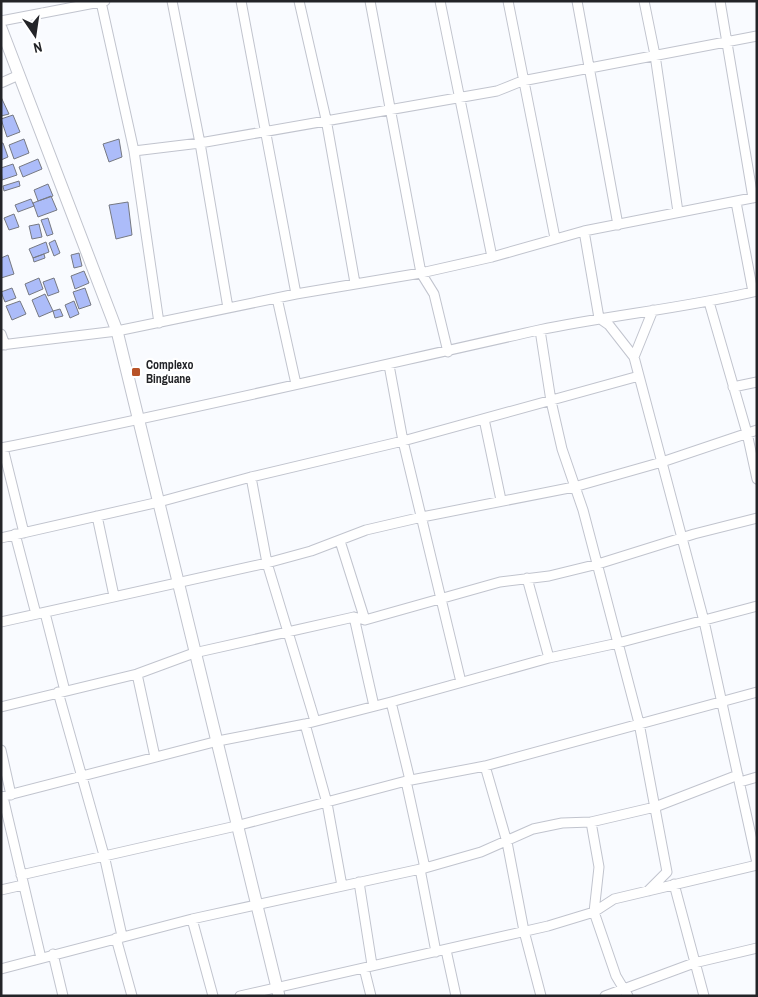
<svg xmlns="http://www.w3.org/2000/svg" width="758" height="997" viewBox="0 0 758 997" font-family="'Archivo Narrow',sans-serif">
  <rect width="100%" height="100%" fill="#f9fbff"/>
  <path fill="#acbcf9" stroke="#767982" d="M1 97 9 114 1 116Z
    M13 115 20 132 7 137 1 119Z
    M24 139 29 153 14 159 9 145Z
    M119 139 122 157 109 162 103 144Z
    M1 143H3L8 157 1 160Z
    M38 159 42 169 23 177 19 167Z
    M13 164 17 175 2 180 1 168Z
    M19 181 20 186 4 191 3 186Z
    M48 184 53 196 38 201 34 190Z
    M51 196 57 210 38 217 33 203Z
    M31 199 34 206 18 212 15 205Z
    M128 202 132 235 116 239 109 205Z
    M14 214 19 227 9 230 4 218Z
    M48 218 53 234 47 236 41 220Z
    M39 224 42 237 32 239 29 226Z
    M55 240 60 253 54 256 49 243Z
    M46 242 49 252 33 258 29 249Z
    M79 253 82 266 74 268 71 255Z
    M44 254 45 258 34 262 33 258Z
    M8 255 14 274 1 278V258Z
    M84 271 89 283 75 289 71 276Z
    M39 278 43 289 29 295 25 284Z
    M54 278 59 292 48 296 43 282Z
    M12 288 16 298 5 302 1 292Z
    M85 288 91 305 79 309 73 292Z
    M45 294 53 311 39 317 32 300Z
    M20 301 26 314 12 320 6 306Z
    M74 301 79 314 70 318 65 305Z
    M60 309 63 316 55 318 53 311Z"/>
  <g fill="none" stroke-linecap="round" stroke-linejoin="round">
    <g stroke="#c1c4ce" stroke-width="11">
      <path id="minor" d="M172 1 200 143 228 308
        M241 1 296 294
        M299 1 326 119 355 283
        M370 1 421 273 434 294 448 352
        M440 1 492 257
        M508 1 555 238
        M577 1 618 225
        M644 1 655 55 678 212
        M720 1 753 198
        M101 2 134 151 159 323
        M1 21 105 1
        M1 83 19 75
        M134 151 200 143 497 91 522 81 757 36
        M736 202 753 292
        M584 231 599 318 609 325 634 357 704 621 757 863
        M277 298 296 384
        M709 302 747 433 757 479
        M540 330 551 401 562 449 583 510 639 723 667 872 648 891
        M1 334 5 345
        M1 345 117 331 296 294 421 273 492 257 584 231 757 197
        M634 357 653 310
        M389 365 403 441 461 682
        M733 387 757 382
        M484 419 501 500
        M1 448C181 412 360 370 539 330 612 315 685 308 757 291
        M3 448 24 533
        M251 477 267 563 315 721
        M97 516 114 596
        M15 534 36 614
        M1 538 159 502 251 477 403 441 639 376
        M340 541 365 620
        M527 578 549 658
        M45 613 65 691
        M354 617 374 706
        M1 622 267 563 311 551 366 530 422 517 574 487 662 462 757 430
        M137 674 155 757
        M58 692 104 855 122 936
        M391 702 410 780
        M1 707 137 674 194 653 354 617 365 620 500 582 549 576 598 564 694 534 757 518
        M305 724 327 803 342 886
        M1 750 11 795
        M485 766 507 842 524 931 541 996
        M406 781 425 868
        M740 782 757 777
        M1 797 218 741 305 724 391 702 549 658 618 643 757 606
        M3 797 41 958
        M591 822 599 867 594 912 616 976 628 996
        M420 869 436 952
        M21 875 236 826 406 781 485 766 757 692
        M359 882 372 965
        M674 884 704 996
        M1 890 23 885
        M192 919 213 996
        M116 938 132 996
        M446 950 456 996
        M53 954 63 996
        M364 968 371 996
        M1 969 192 919 425 868 481 852 533 829 562 823 591 822 655 807 738 775
        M240 996 548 926 594 912 614 899 757 865
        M605 996 694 963 757 948"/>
    </g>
    <g stroke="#c1c4ce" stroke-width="13">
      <path id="tertiary" d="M1 28 117 331 279 996"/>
    </g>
    <use href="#minor" stroke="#fff" stroke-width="9"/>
    <use href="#tertiary" stroke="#fff" stroke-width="11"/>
  </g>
  <rect fill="#b85227" stroke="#fff" stroke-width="2" x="131" y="367" width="10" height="10" rx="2.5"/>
  <g text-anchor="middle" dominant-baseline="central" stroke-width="4.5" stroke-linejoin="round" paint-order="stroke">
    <g font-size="12" font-weight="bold" fill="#232428" stroke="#fff" text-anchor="start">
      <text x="146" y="365">Complexo<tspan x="146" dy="14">Binguane</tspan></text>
    </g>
  </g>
  <rect width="758" height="997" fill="none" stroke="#232428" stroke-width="5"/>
  <g transform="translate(35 35) rotate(167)" stroke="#ffffff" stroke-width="4" paint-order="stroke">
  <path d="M0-4L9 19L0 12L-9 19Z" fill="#232428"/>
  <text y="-8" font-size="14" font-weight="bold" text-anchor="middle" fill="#232428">N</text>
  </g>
</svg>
